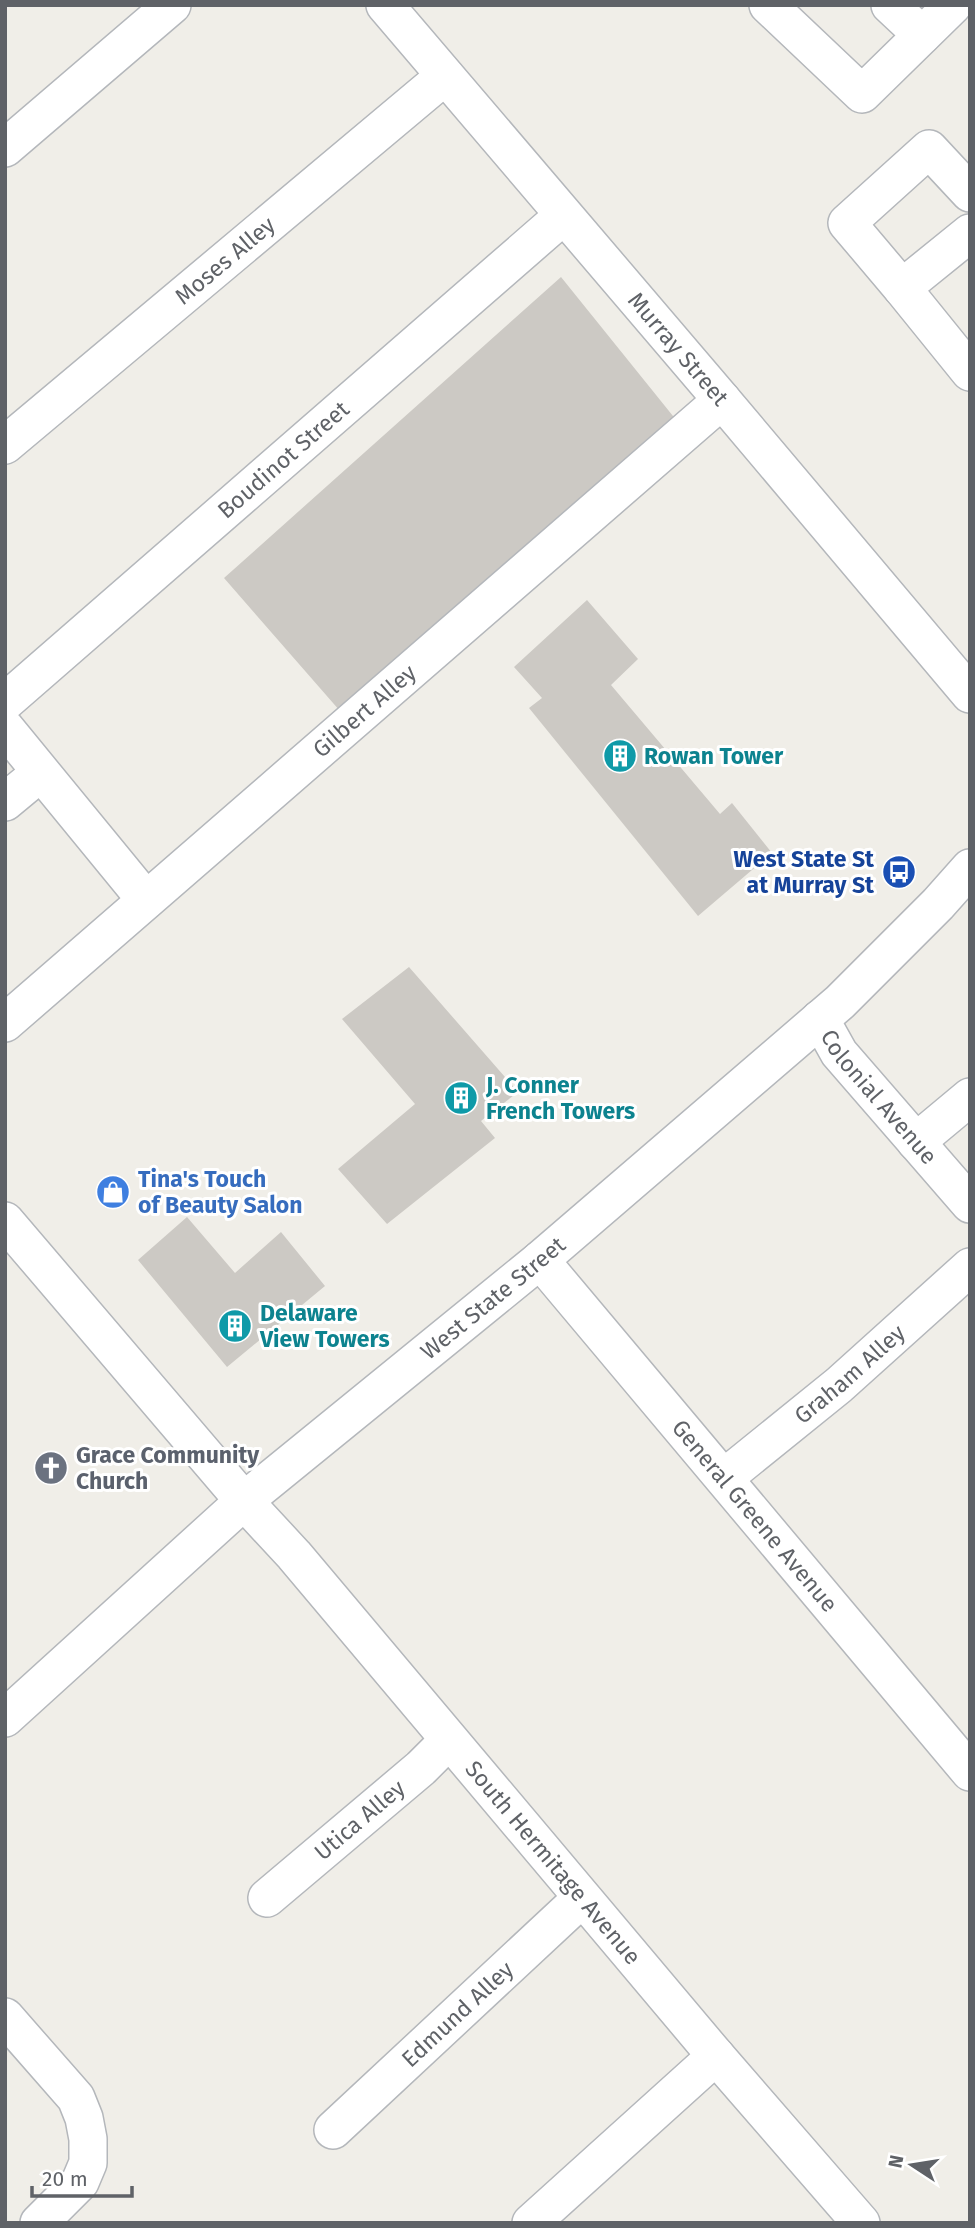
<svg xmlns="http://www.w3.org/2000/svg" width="975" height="2228" viewBox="0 0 975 2228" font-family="'Fira Sans',sans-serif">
  <rect width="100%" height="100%" fill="#f0eee8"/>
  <path fill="#ccc9c4" d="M561 277 677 421 340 711 224 578Z
    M587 600 638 659 611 685 720 814 732 803 772 853 698 916 529 708 542 698 514 667Z
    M409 967 518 1092 481 1121 495 1138 387 1224 338 1169 415 1104 342 1019Z
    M187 1217 235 1273 281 1232 325 1286 227 1367 138 1260Z"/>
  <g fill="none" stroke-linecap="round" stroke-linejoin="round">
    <g stroke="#b4b7bb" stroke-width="40">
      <g id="minor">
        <path id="s1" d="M385 5 722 400 970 694"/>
        <path d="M768 5 862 94 953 5"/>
        <path d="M890 5 922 35"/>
        <path d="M5 148 172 5"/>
        <path d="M970 233 902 288 970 372"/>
        <path d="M902 288 847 223 929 149 970 193"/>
        <path id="s2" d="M5 445 445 76"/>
        <path id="s3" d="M5 702 563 216"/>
        <path d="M5 728 146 900"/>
        <path d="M5 802 40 773"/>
        <path id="s4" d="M820 1019 839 1053 970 1204"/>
        <path id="s5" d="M5 1023 722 400"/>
        <path d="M916 1142 970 1097"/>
        <path id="s6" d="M5 1221 244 1501 294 1555 716 2056 861 2223"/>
        <path id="s7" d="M540 1260 970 1772"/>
        <path id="s8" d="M724 1478 839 1385 970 1267"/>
        <path id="s9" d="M5 1718 244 1501 540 1260 840 1002 938 904 970 868"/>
        <path id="s10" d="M267 1898 421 1768 449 1740"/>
        <path d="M5 2017 76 2098 84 2118 88 2139V2163L80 2182 39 2223"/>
        <path id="s11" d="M333 2130 582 1898"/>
        <path d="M531 2223 716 2056"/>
      </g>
    </g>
    <use href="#minor" stroke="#fff" stroke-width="37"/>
  </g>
  <defs>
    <g id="building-disc" transform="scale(1.75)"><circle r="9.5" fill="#0f9aa8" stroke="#fff"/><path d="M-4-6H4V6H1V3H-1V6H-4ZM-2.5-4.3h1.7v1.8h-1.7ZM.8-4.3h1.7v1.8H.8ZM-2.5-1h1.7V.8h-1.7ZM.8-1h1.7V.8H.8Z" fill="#fff"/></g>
    <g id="bus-disc" transform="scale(1.75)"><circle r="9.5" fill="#1a4fb4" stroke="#fff"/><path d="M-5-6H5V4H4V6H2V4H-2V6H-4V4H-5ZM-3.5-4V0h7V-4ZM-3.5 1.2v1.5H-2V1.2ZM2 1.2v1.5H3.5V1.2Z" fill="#fff"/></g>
    <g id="shop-disc" transform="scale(1.75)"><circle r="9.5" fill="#3f7fe0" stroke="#fff"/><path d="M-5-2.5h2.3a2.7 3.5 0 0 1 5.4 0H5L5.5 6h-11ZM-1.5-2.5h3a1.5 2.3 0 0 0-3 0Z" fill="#fff"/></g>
    <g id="church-disc" transform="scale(1.75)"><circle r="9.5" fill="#6b7280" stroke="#fff"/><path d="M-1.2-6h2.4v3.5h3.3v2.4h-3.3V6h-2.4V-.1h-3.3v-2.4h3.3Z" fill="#fff"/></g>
  </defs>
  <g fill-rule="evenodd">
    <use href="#building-disc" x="620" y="756"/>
    <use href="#bus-disc" x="899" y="872"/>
    <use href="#building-disc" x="461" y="1098"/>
    <use href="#shop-disc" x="113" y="1192"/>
    <use href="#building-disc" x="235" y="1326"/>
    <use href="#church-disc" x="51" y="1468"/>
  </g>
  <g text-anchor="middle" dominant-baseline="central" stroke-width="6" stroke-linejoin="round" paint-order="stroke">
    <g font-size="23" fill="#5f6267" stroke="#fff">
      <text stroke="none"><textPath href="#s2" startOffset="287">Moses Alley</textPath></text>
      <text stroke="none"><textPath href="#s1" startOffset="452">Murray Street</textPath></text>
      <text stroke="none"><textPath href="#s3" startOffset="369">Boudinot Street</textPath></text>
      <text stroke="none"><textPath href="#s5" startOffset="476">Gilbert Alley</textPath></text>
      <text stroke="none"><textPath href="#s4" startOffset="98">Colonial Avenue</textPath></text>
      <text stroke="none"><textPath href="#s9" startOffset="644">West State Street</textPath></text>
      <text stroke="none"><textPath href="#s8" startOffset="163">Graham Alley</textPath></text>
      <text stroke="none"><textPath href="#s7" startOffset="334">General Greene Avenue</textPath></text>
      <text stroke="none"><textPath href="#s10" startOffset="121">Utica Alley</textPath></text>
      <text stroke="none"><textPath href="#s6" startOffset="844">South Hermitage Avenue</textPath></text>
      <text stroke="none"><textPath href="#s11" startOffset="170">Edmund Alley</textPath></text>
    </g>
    <g font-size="23" font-weight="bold" fill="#0d838f" stroke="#fff" text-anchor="start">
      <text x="644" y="756">Rowan Tower</text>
      <text x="486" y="1085">J. Conner<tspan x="486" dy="26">French Towers</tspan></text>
      <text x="260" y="1313">Delaware<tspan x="260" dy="26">View Towers</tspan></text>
    </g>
    <g font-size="23" font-weight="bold" fill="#164399" stroke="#fff" text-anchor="end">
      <text x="874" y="859">West State St<tspan x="874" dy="26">at Murray St</tspan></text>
    </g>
    <g font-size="23" font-weight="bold" fill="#366cbe" stroke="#fff" text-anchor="start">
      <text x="138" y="1179">Tina's Touch<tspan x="138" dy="26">of Beauty Salon</tspan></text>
    </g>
    <g font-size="23" font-weight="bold" fill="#5b616d" stroke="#fff" text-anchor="start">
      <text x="76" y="1455">Grace Community<tspan x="76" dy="26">Church</tspan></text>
    </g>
  </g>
  <rect width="975" height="2228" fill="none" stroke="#5f6267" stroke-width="14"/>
  <g transform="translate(912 2165) rotate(282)" stroke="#ffffff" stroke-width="5" paint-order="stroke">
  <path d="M0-5L12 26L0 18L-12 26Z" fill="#5f6267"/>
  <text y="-10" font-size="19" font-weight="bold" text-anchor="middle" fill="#5f6267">N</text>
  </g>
  <path d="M32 2186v10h100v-10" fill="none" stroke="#5f6267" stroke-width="3.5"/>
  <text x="42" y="2186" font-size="21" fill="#5f6267" stroke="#ffffff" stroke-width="5" paint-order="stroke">20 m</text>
</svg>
